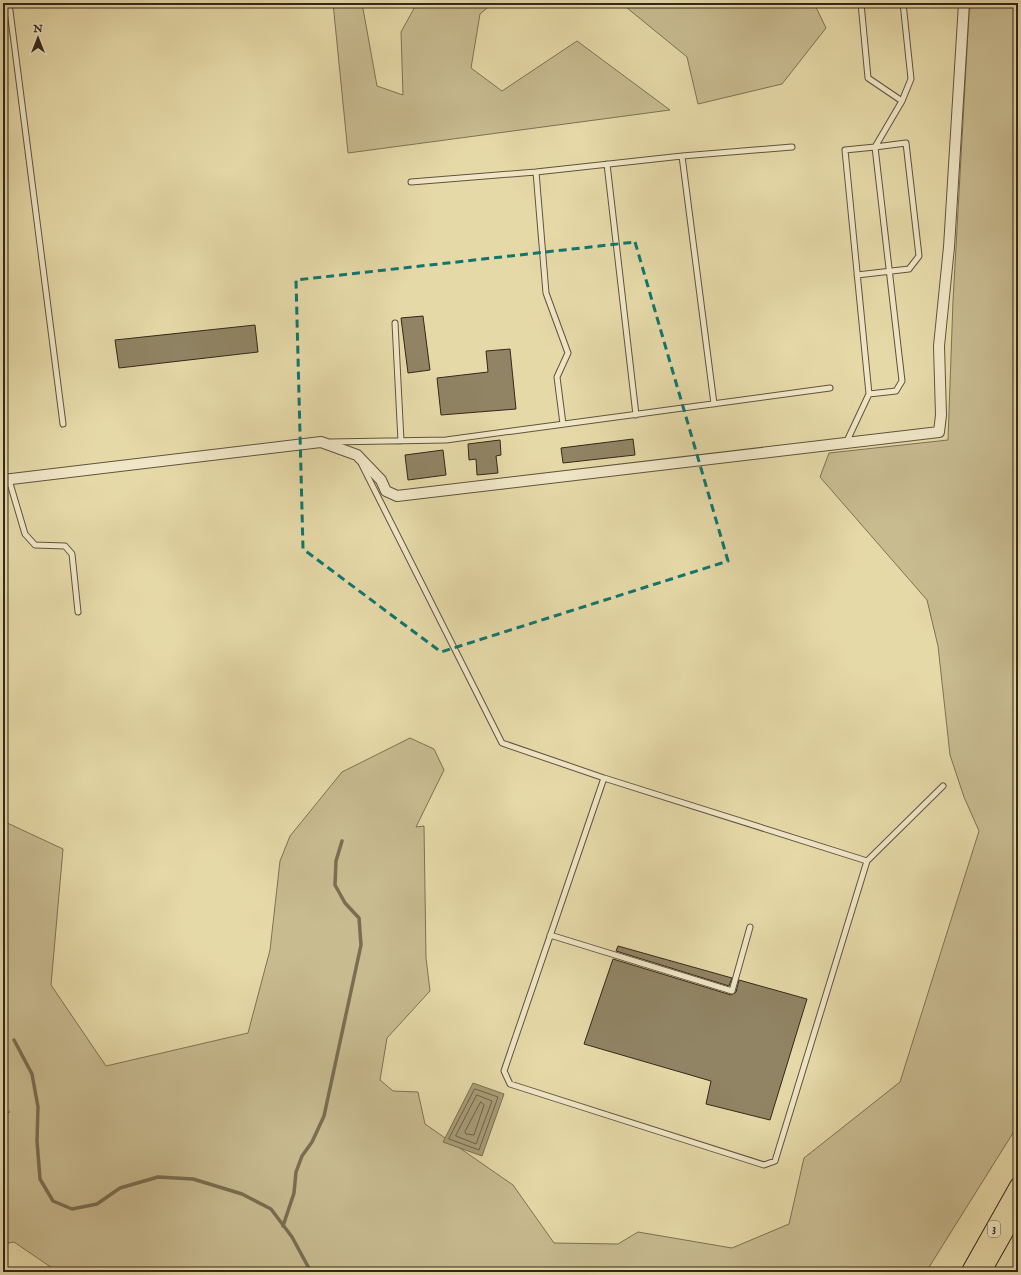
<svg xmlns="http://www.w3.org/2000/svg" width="1021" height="1275" viewBox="0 0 1021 1275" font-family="'IM FELL English',serif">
  <rect width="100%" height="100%" fill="#e6d9a8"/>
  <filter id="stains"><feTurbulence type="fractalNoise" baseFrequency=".005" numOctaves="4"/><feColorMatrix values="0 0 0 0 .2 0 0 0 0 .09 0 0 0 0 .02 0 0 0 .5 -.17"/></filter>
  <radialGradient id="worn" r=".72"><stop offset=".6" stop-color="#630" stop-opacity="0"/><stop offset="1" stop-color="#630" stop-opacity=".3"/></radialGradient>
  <path fill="#c8bb90" stroke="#7e7255" d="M333 3H362L377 86 403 95 401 32 417 3H493L480 14 471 68 502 91 577 41 670 110 348 153Z
    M621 3H814L826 28 782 84 698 104 687 57Z
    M971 3H1018V1125L926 1272H58L14 1242 3 1244V1114L10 1112 3 1106V821L63 849 51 985 106 1066 248 1033 270 950 280 861 290 836 342 772 410 738 434 749 444 770 416 827 424 826 426 958 430 991 387 1038 380 1080 393 1091 418 1092 425 1124 513 1185 554 1243 618 1244 638 1232 732 1248 789 1224 804 1158 900 1082 979 831 964 797 950 755 938 646 927 600 820 477 829 453 948 440 953 301 969 13Z"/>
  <path fill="#a99d78" stroke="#7a6e52" d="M473 1083 504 1094 482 1156 443 1142Z"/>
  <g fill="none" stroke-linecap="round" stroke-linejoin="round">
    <path stroke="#6e6249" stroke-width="1" d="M475 1089 498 1097 479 1150 449 1139Z
      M477 1095 492 1101 476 1144 456 1136Z
      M481 1102 484 1105 474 1135 466 1134 465 1132Z"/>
    <path stroke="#7a6e52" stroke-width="3.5" d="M14 1040 32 1074 38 1107 37 1141 40 1179 53 1201 72 1209 97 1204 120 1188 158 1177 193 1179 242 1194 271 1209 292 1237 311 1272
      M283 1226 294 1193 296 1172 302 1156 312 1142 324 1116 361 945 359 918 345 903 335 885 336 861 342 841"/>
  </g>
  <path fill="#908464" stroke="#33281a" d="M423 316 430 370 408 373 401 318Z
    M255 325 258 352 119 368 115 340Z
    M510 349 516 409 441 415 437 378 488 372 486 351Z
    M633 439 635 455 563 463 561 448Z
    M500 440 501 455 496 456 498 473 477 475 476 459 469 460 468 444Z
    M443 450 446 475 408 480 405 455Z
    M618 946 732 978 729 986 616 951Z
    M613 959 731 995 736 992 739 980 807 999 770 1120 706 1104 711 1081 584 1044Z"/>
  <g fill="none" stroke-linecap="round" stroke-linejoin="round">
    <g stroke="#60543e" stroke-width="7">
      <path id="service" d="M9 3 63 424
        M861 3 868 78 902 101
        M875 147 902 101 911 79 903 3
        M607 164 636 415
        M536 172 546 293 568 353 557 377 563 424
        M411 182 536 172 682 156
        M857 275 909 269 919 256 906 143 875 147
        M395 323 401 441
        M714 404 682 156 792 147
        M330 442 446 440 830 388
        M846 443 869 394 845 150 875 147 902 381 896 391 869 394
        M362 465 502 743 604 778 867 861 943 786
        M9 480 25 534 35 545 65 546 72 554 78 612
        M604 778 504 1071 510 1084 764 1165 775 1161 867 861
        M550 935 732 991 750 927"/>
    </g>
    <g stroke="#60543e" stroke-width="12">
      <path id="minor" d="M3 480 321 442 357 455 381 480 386 491 397 496 939 432 941 415 939 346 949 247 964 3"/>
    </g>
    <g stroke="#33281a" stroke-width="17">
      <path id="primary" d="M969 1272 1018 1185
        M983 1272 1018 1210"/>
    </g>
    <use href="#service" stroke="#efe6c6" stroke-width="5"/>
    <use href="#minor" stroke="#efe6c6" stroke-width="10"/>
    <use href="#primary" stroke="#e6d9a8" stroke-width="15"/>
  </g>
  <path fill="none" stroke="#0f766e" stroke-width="3" stroke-dasharray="8 5" stroke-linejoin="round" d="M635 242 728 561 441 652 303 549 296 280Z"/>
  <g text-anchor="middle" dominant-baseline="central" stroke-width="4" stroke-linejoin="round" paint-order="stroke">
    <rect fill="#efe6c6" stroke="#6b614e" stroke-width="1" x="988" y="1221" width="12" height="16" rx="3"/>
    <g font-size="10" font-weight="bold" fill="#33281a">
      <text x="994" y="1229">3</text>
    </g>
  </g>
  <rect width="1021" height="1275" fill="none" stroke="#e6d9a8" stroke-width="16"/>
  <rect x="4" y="4" width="1013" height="1267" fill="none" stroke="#33281a" stroke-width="2"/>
  <rect x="8" y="8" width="1005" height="1259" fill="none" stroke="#33281a"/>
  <g transform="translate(38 38)" stroke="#efe6c6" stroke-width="3" paint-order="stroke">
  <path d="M0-3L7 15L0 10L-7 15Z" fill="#33281a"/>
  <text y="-6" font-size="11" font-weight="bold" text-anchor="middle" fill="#33281a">N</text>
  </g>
  <rect width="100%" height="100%" filter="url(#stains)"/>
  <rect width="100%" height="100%" fill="url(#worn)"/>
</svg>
